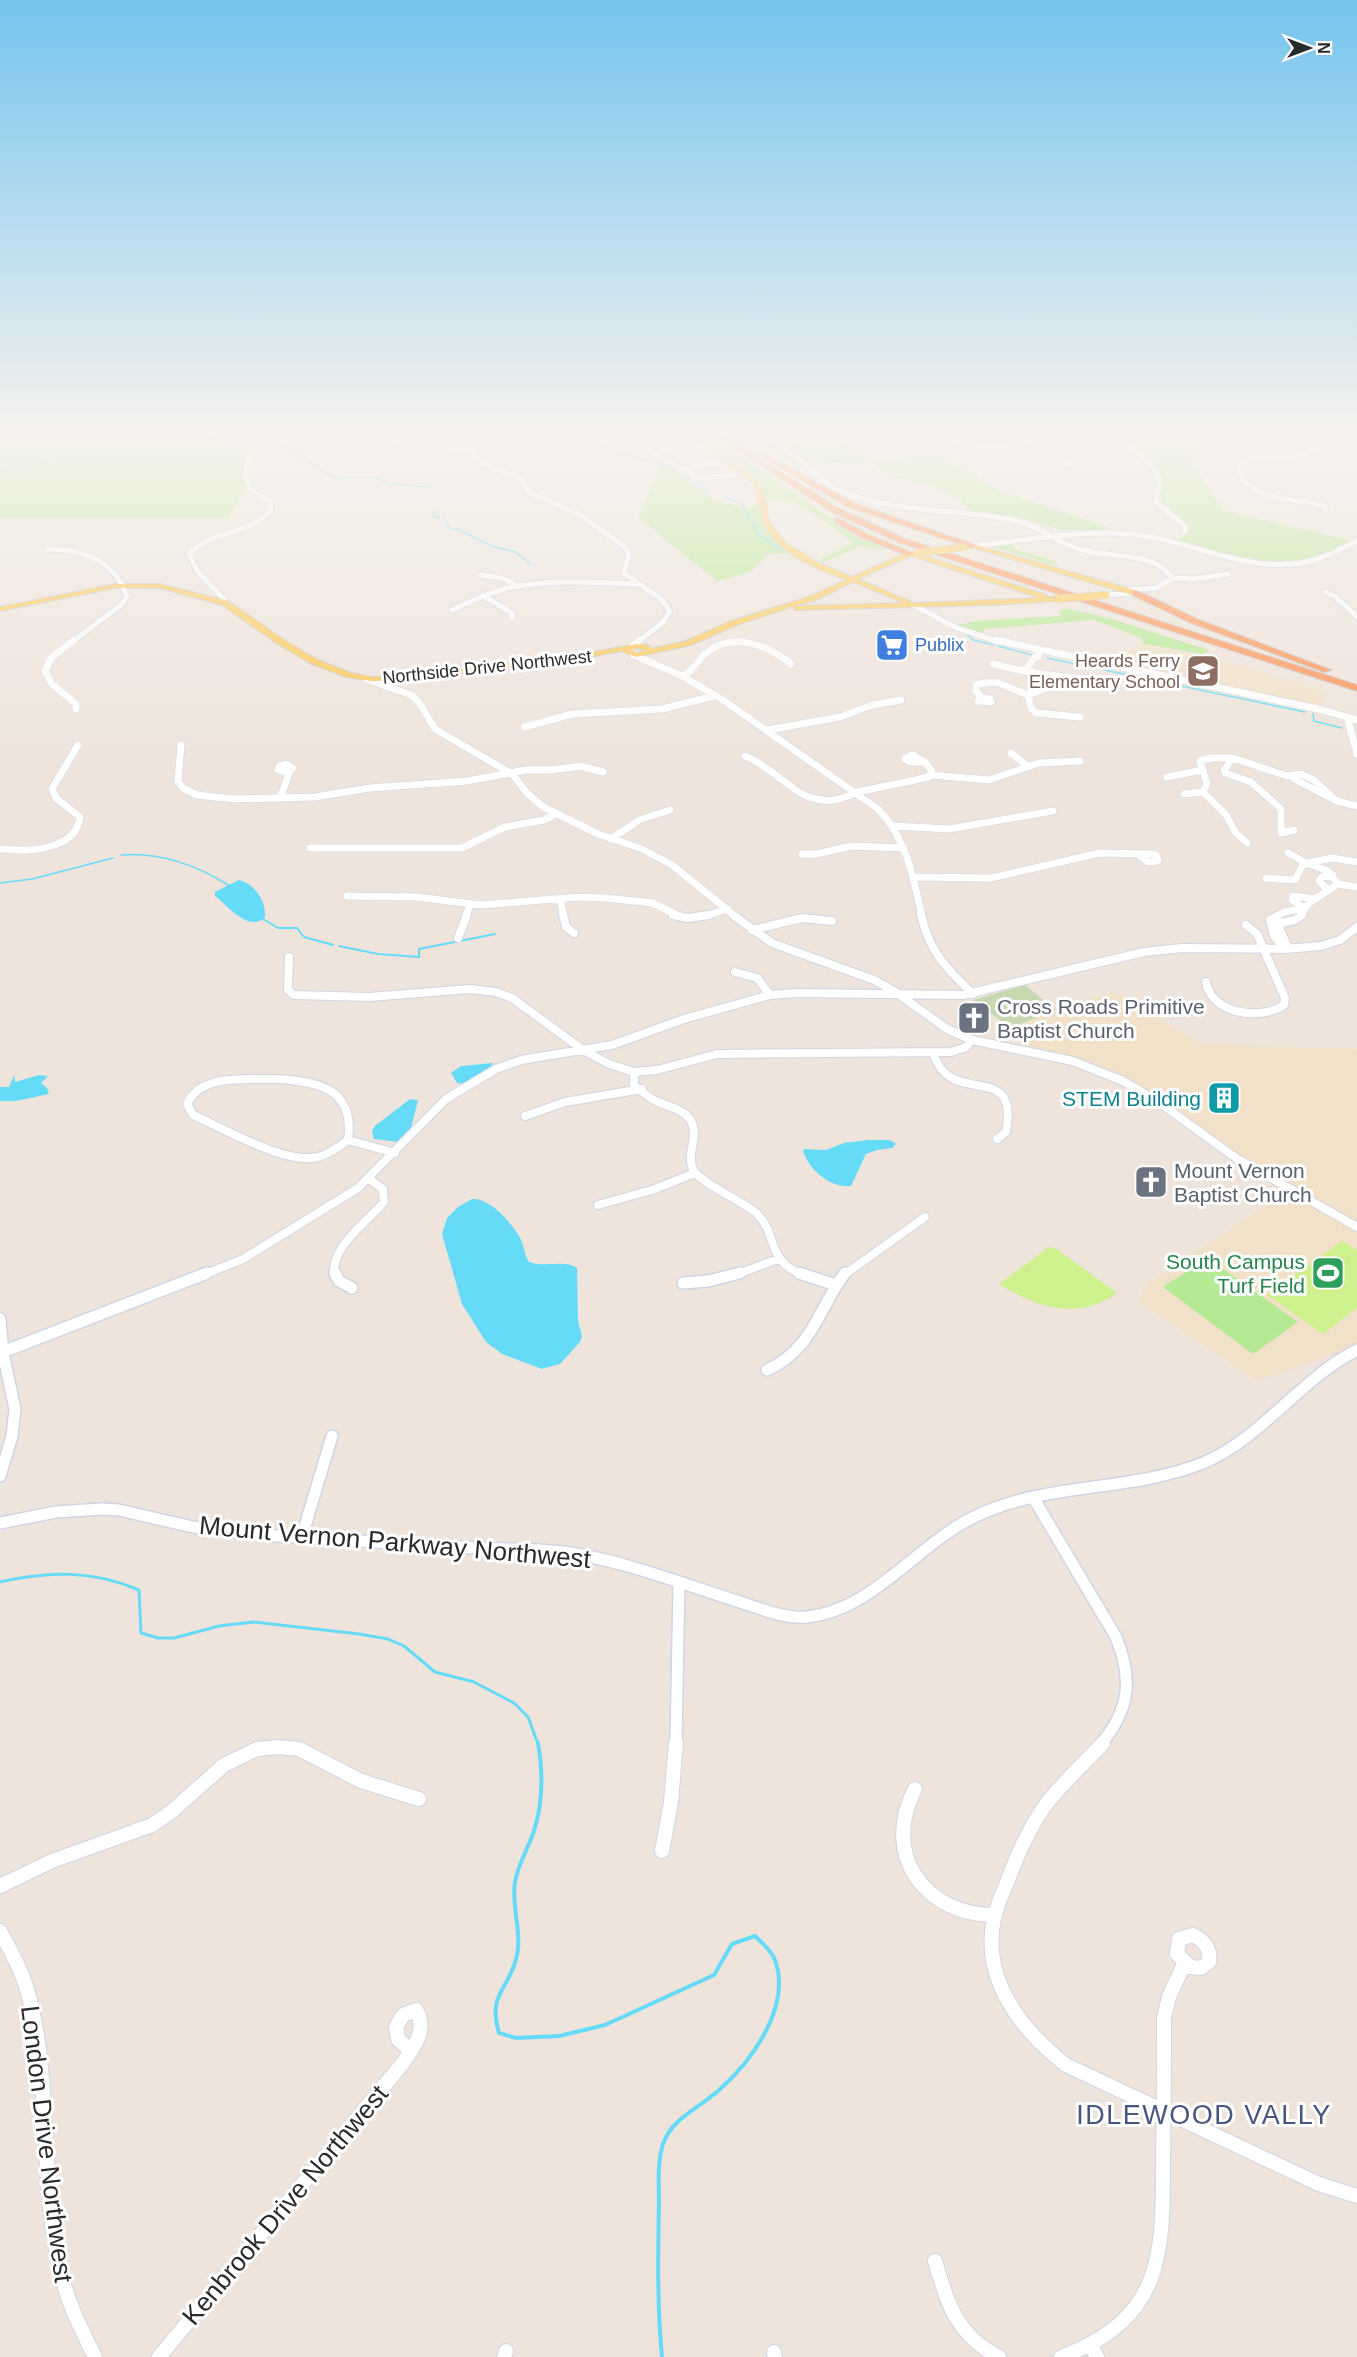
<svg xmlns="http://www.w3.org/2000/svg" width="1357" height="2357" viewBox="0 0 1357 2357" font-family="Helvetica,sans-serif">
  <rect width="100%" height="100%" fill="#eee4db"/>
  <path fill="#f1e1c9" d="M1138 642 1234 664 1325 691 1321 707 1119 666Z
    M1115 992 1200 1044 1357 1049V1346L1257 1381 1138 1302 1148 1283 1290 1190 1178 1118 1137 1084 1091 1067 1043 1055 1010 1028 1056 1010Z"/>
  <path fill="#b6e993" d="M0 431H253L246 459V488L228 518H0Z
    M743 431H861L838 439 872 462 936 456 975 473 981 482 1006 493 1115 530H1062L1029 520 970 511 955 496 929 486 890 476 872 462 793 464Z
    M914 431H1044L1052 436 1024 442 981 445Z
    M1069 431H1192L1194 467 1224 511 1357 542 1311 562 1265 564 1175 541 1190 531V527L1161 502 1159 497C1165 485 1165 478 1157 467 1136 442 1123 440 1092 436 1084 435 1076 435 1069 431Z
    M711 441H719L836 522 885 550 861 546 822 563 821 559 853 543 821 518 795 503 768 498 752 475 709 442Z
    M662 464 715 500 748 509 759 501C761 526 774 537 791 553L768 554 750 572 717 581 638 517Z
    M1007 544H1014L1013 549 1058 562 1053 565 990 546Z
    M1070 609 1112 619 1208 650V652L1202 654 1144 644 1141 638 1094 620 985 629 983 633H979L956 625 986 620 1061 616 1059 610Z
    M1208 1258 1298 1322 1253 1354 1163 1287Z"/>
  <path fill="#c7d9b1" d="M1025 985 1056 1010 1010 1028 973 1000Z"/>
  <path fill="#cef18e" d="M1342 1241 1357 1250V1308L1323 1334 1267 1295Z
    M1049 1247 1055 1248 1117 1293C1078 1321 1037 1308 999 1284Z"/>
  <path fill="#66dbf8" d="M239 880C255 884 266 901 265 917 249 933 228 906 215 896V892Z
    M493 1063 491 1067 464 1084 457 1083 451 1073 461 1066Z
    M14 1075 15 1082 39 1075 48 1076 41 1083 47 1088 49 1094 16 1101H0V1087H9Z
    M410 1099 418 1100 410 1132 399 1142 374 1139 372 1131 375 1126Z
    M868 1140H890L896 1144 892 1148 877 1150 866 1154 851 1186C830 1188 809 1170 803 1151L804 1149 826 1150 844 1143Z
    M472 1199C490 1198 510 1221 519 1236 524 1244 524 1254 529 1262 544 1268 565 1259 577 1268L578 1321 582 1336 580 1342 560 1364 542 1369 502 1354 486 1342 462 1304 442 1234 447 1218 458 1207Z"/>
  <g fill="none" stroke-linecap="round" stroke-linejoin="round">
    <path stroke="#66dbf8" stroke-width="1.5" d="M195 431 223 443 251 442
      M587 431C606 458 638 454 666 466 681 472 695 484 710 492
      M255 441 281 444 326 473 338 478 374 477 391 484 431 487
      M0 473 48 460 67 445 68 431
      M727 498 738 501
      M743 504 759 535 783 551
      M439 510 431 516 440 518
      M444 519 450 529H457L494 547 516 552 531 564
      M966 633 973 640 993 645
      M998 646 1032 655
      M1047 658 1305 712
      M1313 714 1314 721 1342 728
      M121 855C159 852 197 865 228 885
      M0 883 32 879 113 858"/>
    <path stroke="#66dbf8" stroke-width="2" d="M263 919 278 928H297L304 937 333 945
      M339 946 378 954 419 957V949L495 934"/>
    <path stroke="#66dbf8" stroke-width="3" d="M0 1582C48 1571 93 1570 139 1590L141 1633 158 1638H174L219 1626 253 1622 359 1634 388 1639 404 1646 435 1672 474 1682 514 1703 528 1717 538 1744"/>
    <path stroke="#66dbf8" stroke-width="4" d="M538 1743C543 1772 543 1805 533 1834 527 1850 518 1865 515 1882 511 1906 522 1931 517 1955 510 1990 487 1992 499 2033L516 2038 559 2036 605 2025 714 1975 732 1944 755 1936C762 1943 772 1951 775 1960 792 2007 751 2062 718 2091 699 2108 672 2118 663 2144 657 2163 659 2183 659 2203 658 2254 657 2305 662 2357"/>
    <g stroke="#d0d5e4" stroke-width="7">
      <path id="minor-far4" d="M354 431 408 444 471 449 482 463 522 479 528 492 579 514 626 548 629 555 624 573 661 599 670 611 663 622 638 642
        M620 431 634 434
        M637 431 634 437 663 459 699 478 734 475
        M655 431 650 436 660 444
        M671 431 665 435 681 447
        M755 431C767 437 780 443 791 452 807 465 821 483 841 491 897 514 959 508 1017 521 1039 526 1057 542 1079 549 1109 559 1152 550 1173 578
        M905 431C935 436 965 447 995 446 1043 444 1105 416 1143 458 1149 464 1157 471 1159 480 1161 487 1156 494 1156 502L1184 525 1185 531
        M1310 431 1357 443
        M780 445 795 440 794 431
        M653 452 707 445
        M675 455 696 452
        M1064 464 1072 462
        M680 468 718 463
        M1325 511 1326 507C1296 496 1252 505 1238 470 1255 446 1281 462 1305 454 1314 451 1321 443 1328 437
        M974 546C1025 540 1077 530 1128 534 1190 539 1248 576 1311 561 1327 557 1342 548 1357 541
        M48 549C83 549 114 561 127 596L122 604 72 642
        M481 575 502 578 517 586
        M1126 590 1156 588 1173 578 1193 579 1228 574
        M1325 592 1335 596 1357 617
        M1106 595 1133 593
        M484 596 512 613V618
        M222 602 224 599 198 572 189 554C212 530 249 536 271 510L270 502C264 498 255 494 250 488 240 474 252 446 256 431
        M911 604 957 628 1000 642
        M452 610C469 602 486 594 504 589 547 578 593 583 636 584"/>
    </g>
    <g stroke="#d0d5e4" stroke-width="8">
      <path id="minor-far3" d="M74 640 51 658 45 671 52 684 76 704V709
        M996 640 1318 709 1357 720
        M633 646 640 640
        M634 655 682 676 723 700 878 809C907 839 913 877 922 916
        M993 664 1031 673 1075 678
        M683 676C694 670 697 661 706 653 732 631 768 645 791 664
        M366 679 411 695 418 701 435 729 512 774 528 794 543 807 598 834 642 849 672 865 735 916
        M1028 695 1047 688 1045 683 1027 668 1035 657H1038L1039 651
        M982 698 976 691 977 684 996 682 1028 695 1031 708 1036 713 1080 717
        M982 698 990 699 991 702 978 701Z
        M1347 717 1357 754
        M524 727 573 714 662 709 714 696
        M768 730 840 717 872 705 901 700
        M181 745 178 781 183 788 197 795 235 799 315 797 370 788 467 781 526 770H552L580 766 603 772
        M1011 753 1027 766
        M913 755 925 762H910L905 759Z
        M745 756C784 771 804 819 855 793
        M1232 759 1224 770 1225 773 1251 782 1281 809V833L1294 830
        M286 764 293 768 285 772 278 770 279 766Z
        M931 775 989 780 1039 763 1080 761
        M1167 777 1203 770
        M1294 779 1335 800
        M853 793 929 777 932 771 925 762
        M1184 794 1203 792
        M280 798 290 771
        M893 826 949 829 1053 811
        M611 839 639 820 670 810
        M1247 843 1236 833 1226 815 1203 792 1207 784 1200 761 1211 758H1233L1287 776 1301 774 1314 780 1337 801 1357 806
        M310 848H462L505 827 544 820 556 814
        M0 849C27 852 76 851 80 817L56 798 52 789 78 745
        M802 854H816L852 846 904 848
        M915 877 991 878 1100 853 1150 854 1156 855 1158 861 1148 862 1138 854
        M1266 878 1295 880 1302 866 1307 863 1288 853
        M1338 884 1357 887
        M1328 890 1319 881 1322 877 1333 875
        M347 896 416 897 481 905 579 897 605 898 653 903 679 916
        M560 899 564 916
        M1305 908 1292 900 1293 896 1315 899
        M466 916 470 905
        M704 916 728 909
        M1277 916 1284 912 1305 908
        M1300 916 1309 903 1338 884 1328 871 1307 863 1332 858 1357 862"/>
    </g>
    <g stroke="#d0d5e4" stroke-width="10">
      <path id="minor-far2" d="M563 915 566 927 574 933
        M673 915 688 918 709 915
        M733 915 772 943 874 980 894 991 947 1029 972 1040 1073 1061 1123 1081 1157 1101 1236 1158 1357 1227
        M921 915C930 953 946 968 973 994
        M1270 920 1277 924 1295 920 1302 915
        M1270 920 1279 915
        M1270 920 1274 936 1285 949
        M1277 924 1287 945 1285 949
        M752 930 802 918 832 921
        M458 938 467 915
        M289 957 288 990 294 995 369 997 470 989 496 992 512 998 583 1050 609 1064 634 1072 657 1070 717 1054 951 1052 966 1047 972 1040
        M735 972 757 978 770 995
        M1206 982C1211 1014 1261 1021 1284 1005L1285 998 1257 934 1246 925
        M933 1052C950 1111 1020 1057 1006 1132L997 1139
        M634 1072V1085C640 1090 646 1095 652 1099 664 1106 680 1107 689 1118 702 1135 684 1153 694 1171 701 1183 742 1201 755 1212 779 1233 765 1262 804 1275
        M275 1079C318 1081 355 1088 348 1140 337 1148 325 1157 311 1158 280 1161 222 1128 193 1115L187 1104C201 1073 247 1080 275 1079Z
        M525 1116 565 1102 642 1089
        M348 1140 395 1153
        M598 1205 652 1190 695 1173
        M203 1275 243 1259 358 1188 446 1099 496 1069 521 1060 612 1045 684 1019 770 995 797 993 963 995 1144 952 1182 948 1285 949 1321 946 1340 940 1357 927
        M335 1275C328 1249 369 1220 384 1202L383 1189 369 1179
        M735 1275 778 1259
        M844 1275 925 1217"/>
    </g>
    <g stroke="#d0d5e4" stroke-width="14">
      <path id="minor-far1" d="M335 1273 339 1281 352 1288
        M799 1273 836 1285
        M683 1283 708 1281 740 1273
        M0 1319 3 1353 15 1409 12 1436 0 1476
        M0 1353 207 1273
        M767 1370C813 1349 818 1309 845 1273
        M1034 1499 1116 1637C1133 1679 1130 1709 1101 1744
        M0 1523 56 1512 102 1509 119 1510 193 1527 247 1534C323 1539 399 1543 475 1548 510 1550 548 1548 582 1555 635 1565 686 1585 737 1601 759 1608 784 1619 807 1617 874 1610 918 1543 976 1516 1047 1482 1130 1492 1203 1463 1262 1438 1299 1380 1357 1350
        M302 1536 332 1436
        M676 1744 679 1582"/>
    </g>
    <g stroke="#d0d5e4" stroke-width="16">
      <path id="minor" d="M1103 1743C1085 1763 1064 1781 1047 1803 1030 1826 1018 1853 1008 1880 1003 1892 997 1905 994 1918 981 1979 1021 2030 1066 2065L1319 2184 1357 2196
        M915 1789C881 1854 924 1915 995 1915
        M662 1851 671 1802 676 1743
        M0 1886 52 1861 152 1825 171 1812 224 1765 257 1749 279 1747 299 1749 361 1781 419 1799
        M0 1931C11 1951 22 1971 28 1993 53 2085 38 2185 62 2277 69 2306 82 2331 95 2357
        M1193 1935C1205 1941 1211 1949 1209 1962L1201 1968 1190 1967 1177 1954 1179 1939Z
        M935 2261C948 2304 956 2335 999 2357
        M1091 2346 1097 2357
        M774 2352 775 2357
        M159 2357 403 2063C414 2047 428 2029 416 2010L403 2015 396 2027 398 2039 411 2051
        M504 2357 506 2351
        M1061 2357C1165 2318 1163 2253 1163 2156 1164 2110 1164 2064 1164 2018L1169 1997 1184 1964"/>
    </g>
    <g stroke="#c8c8c8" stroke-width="2">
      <path id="major" d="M685 431H692L757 481 764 493 770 524 785 542 819 563 852 577 903 554 917 551 920 553 919 554 1047 595V597H1056L1060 599 1056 601 993 605 797 610H794V606L737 625 691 645 636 657 622 651 578 659 405 680 372 681 346 677 312 664 278 644 222 605 160 588H115L0 611V607L115 584H160L228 601 284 640 318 660 351 673 372 677 405 676 578 655 637 644 649 645 650 649 686 641 731 621 808 597 846 580C818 569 777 554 764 523 758 510 760 496 753 483ZM911 556 1040 598 914 603 858 579ZM853 582 904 603 794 606 814 601ZM637 648 643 649V651L637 653 631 650Z
        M976 545 1138 591 1139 593 1132 595 974 548 964 549 961 547Z"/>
    </g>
    <g stroke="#c8c8c8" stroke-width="2">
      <path id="highway" d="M709 431H717L836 507 906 539 1357 685V691L900 543 830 511Z
        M759 451 854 503 978 546 971 548 848 507 757 454Z
        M838 518 868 534 915 554 908 556 862 538 835 522V518Z
        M1132 591H1138L1197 619 1331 670 1324 672 1191 623 1132 595Z"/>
    </g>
    <use href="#minor-far4" stroke="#fff" stroke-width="5"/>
    <use href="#minor-far3" stroke="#fff" stroke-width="7"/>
    <use href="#minor-far2" stroke="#fff" stroke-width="8"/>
    <use href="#minor-far1" stroke="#fff" stroke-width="11"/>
    <use href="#minor" stroke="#fff" stroke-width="14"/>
    <use href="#major" fill="#fcc852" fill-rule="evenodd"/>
    <use href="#highway" fill="#ff9355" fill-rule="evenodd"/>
    <g stroke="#c8c8c8" stroke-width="8" stroke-linecap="butt">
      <path id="major-bridge" d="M917 553 964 547
        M1056 599 1106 595"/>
    </g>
    <use href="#major-bridge" stroke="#fcc852" stroke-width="7"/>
  </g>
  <linearGradient id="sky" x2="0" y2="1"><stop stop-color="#74c4ee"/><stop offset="0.57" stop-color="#f7f3ef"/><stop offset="1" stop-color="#f7f3ef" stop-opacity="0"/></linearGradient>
  <rect width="1357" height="761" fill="url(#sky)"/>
  <defs>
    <g id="supermarket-square" transform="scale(1.725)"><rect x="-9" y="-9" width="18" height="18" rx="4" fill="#3f7fe0" stroke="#fff"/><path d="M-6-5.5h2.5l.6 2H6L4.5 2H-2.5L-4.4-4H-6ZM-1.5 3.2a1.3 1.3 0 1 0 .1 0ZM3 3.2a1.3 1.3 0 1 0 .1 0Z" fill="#fff"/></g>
    <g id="school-square" transform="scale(1.725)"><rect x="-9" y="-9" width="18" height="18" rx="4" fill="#8d6e63" stroke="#fff"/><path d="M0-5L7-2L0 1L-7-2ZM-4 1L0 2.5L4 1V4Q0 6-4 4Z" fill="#fff"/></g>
    <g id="church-square" transform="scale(1.725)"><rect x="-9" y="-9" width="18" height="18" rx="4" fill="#6b7280" stroke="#fff"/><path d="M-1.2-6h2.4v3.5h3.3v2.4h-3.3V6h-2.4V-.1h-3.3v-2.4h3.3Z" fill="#fff"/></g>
    <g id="building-square" transform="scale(1.725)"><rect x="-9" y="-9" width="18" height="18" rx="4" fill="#0f9aa8" stroke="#fff"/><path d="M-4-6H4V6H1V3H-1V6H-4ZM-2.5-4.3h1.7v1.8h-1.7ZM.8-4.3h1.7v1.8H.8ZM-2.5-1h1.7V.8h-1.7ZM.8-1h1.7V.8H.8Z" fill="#fff"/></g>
    <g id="stadium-square" transform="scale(1.725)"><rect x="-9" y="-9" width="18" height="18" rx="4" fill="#2e9e5b" stroke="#fff"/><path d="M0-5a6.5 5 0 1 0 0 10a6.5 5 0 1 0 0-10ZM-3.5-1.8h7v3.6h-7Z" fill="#fff"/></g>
  </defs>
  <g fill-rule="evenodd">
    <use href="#supermarket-square" x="892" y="645"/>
    <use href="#school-square" x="1203" y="671"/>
    <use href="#church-square" x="974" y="1018"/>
    <use href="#building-square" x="1224" y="1098"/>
    <use href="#church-square" x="1151" y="1182"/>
    <use href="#stadium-square" x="1328" y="1273"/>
  </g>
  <g text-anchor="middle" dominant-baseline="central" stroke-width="6" stroke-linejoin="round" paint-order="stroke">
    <g font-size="18" fill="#366cbe" stroke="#fff" text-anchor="start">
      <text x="915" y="645">Publix</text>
    </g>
    <g font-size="18" fill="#785e54" stroke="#fff" text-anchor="end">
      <text x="1180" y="661">Heards Ferry<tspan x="1180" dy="21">Elementary School</tspan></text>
    </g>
    <g font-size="18" fill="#2a2a2a" stroke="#fff">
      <text transform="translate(487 667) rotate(-6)">Northside Drive Northwest</text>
    </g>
    <g font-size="21" fill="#5b616d" stroke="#fff" text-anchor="start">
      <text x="997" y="1006">Cross Roads Primitive<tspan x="997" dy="24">Baptist Church</tspan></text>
      <text x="1174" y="1170">Mount Vernon<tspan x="1174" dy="24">Baptist Church</tspan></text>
    </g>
    <g font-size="21" fill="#0d838f" stroke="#fff" text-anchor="end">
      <text x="1201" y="1098">STEM Building</text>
    </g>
    <g font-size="21" fill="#27864d" stroke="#fff" text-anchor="end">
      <text x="1305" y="1261">South Campus<tspan x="1305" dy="24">Turf Field</tspan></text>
    </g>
    <g font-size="26" fill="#2a2a2a" stroke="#fff">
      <text transform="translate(395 1542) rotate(5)">Mount Vernon Parkway Northwest</text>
      <text transform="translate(47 2144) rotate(83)">London Drive Northwest</text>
      <text transform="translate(285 2205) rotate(-50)">Kenbrook Drive Northwest</text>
    </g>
    <g font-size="27" letter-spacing="1.5" fill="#47557f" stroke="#fff">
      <text x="1204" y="2115">IDLEWOOD VALLY</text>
    </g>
  </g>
  <g transform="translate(1309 48) rotate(90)" stroke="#ffffff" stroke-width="4.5" paint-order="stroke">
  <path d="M0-4.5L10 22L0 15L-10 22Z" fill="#2a2a2a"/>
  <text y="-9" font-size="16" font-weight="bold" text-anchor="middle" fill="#2a2a2a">N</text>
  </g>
</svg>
